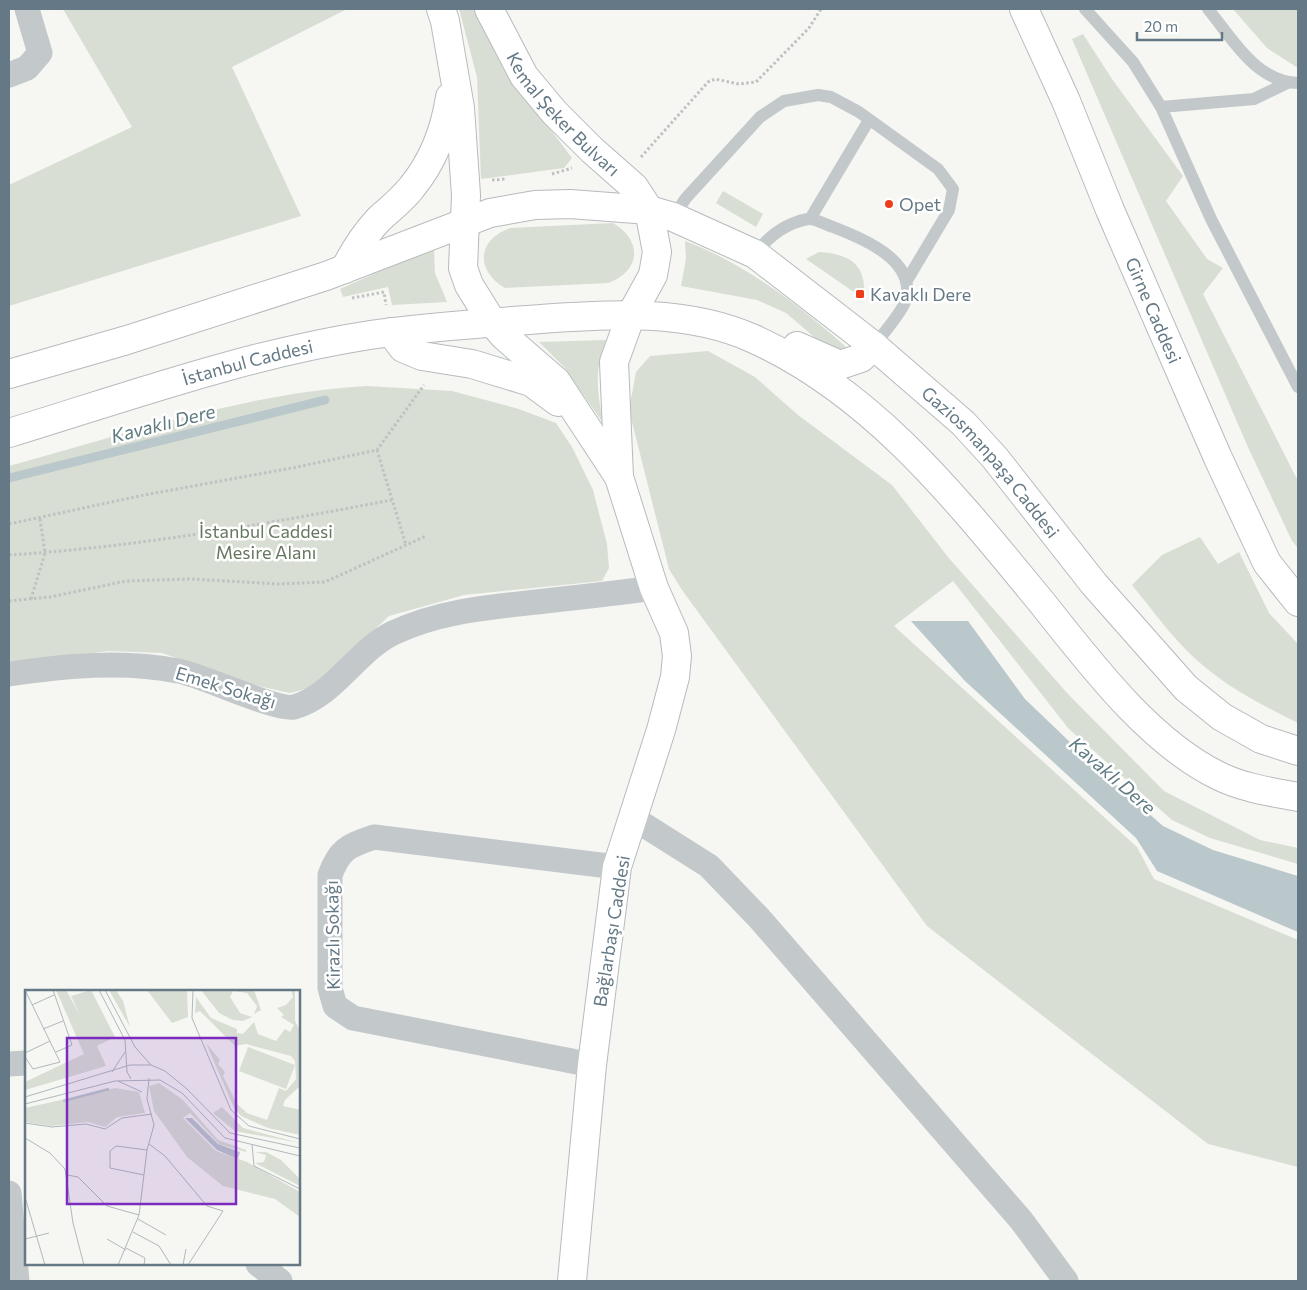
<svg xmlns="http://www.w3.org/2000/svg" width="1307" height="1290" viewBox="0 0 1307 1290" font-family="Commissioner,sans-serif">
  <rect width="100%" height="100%" fill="#f6f6f3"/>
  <path fill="#d8ded3" d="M63 9H347L232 67 301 216 9 306V185L132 127Z
    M459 9H475L508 73 572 158 564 168 481 179 477 77Z
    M1233 9H1298V68L1267 48Z
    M1083 34 1112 79 1183 176 1166 201 1207 259 1223 268 1203 294 1298 481V548L1292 541 1247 445 1072 39Z
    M723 191 763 214 756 227 716 203Z
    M613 223C643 241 641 271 608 283L505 288C475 270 477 240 510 228Z
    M685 241C746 264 797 304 845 346V352L833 353 786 313 757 300 681 286 686 259Z
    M434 247 435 273 447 302 392 305 388 287 343 297 340 289Z
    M819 252C852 254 867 266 864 299L806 259Z
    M606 340C594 373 597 388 603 423L564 367 539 342Z
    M708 351 755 377 798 415 892 485 948 557 1067 693 1164 791 1260 840 1298 848V864L1210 838 1172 820 1068 728 953 581 894 626 1137 847 1154 879 1298 940V1167L1208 1144 927 926 682 590 669 569 629 410 636 372 650 356Z
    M367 386 452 391 519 409 556 423 572 447 593 490 607 544 609 568 602 581 464 595 389 616 313 687 290 693 250 684 162 653 108 651 9 664V466C126 434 245 393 367 386Z
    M1200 537 1218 564 1239 552 1269 613 1298 644V723C1266 707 1234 691 1206 668 1177 645 1155 613 1132 585L1162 555Z"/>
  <path fill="#bac8cb" d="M911 621H968L1025 699 1098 769 1163 826 1213 850 1298 876V932L1157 871 1136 838 965 681Z"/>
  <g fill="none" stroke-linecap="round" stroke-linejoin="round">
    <path stroke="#bac8cb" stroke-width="9" d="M9 478 325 400"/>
    <g stroke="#b5bcbf" stroke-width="30">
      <g id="secondary">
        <path id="s1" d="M1024 9 1066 101 1110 210 1218 458 1267 563 1298 602"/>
        <path d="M492 322 504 336 556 381 619 477 654 588 674 633 677 656 675 677 661 730 617 867 592 1065 572 1281"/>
        <path d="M391 332 403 348 422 356 472 364 531 382 558 402"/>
        <path d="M619 477 614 362 631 315"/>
      </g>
    </g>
    <g stroke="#b6bbbe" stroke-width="30">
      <g id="primary">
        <path d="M441 9 445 21 460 108 466 195 463 268 469 285 492 322"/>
        <path id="s2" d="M489 9 524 76 554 112 592 150 634 187 649 210 657 252 653 275 631 315"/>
        <path d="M345 269C354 251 365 234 379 219 390 209 403 199 412 187 434 160 445 130 450 97"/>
        <path d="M797 346 840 365 861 358 874 346"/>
        <path id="s3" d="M9 374 127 340 326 276 490 213 535 205 570 204 649 210 673 217 755 254 874 346 963 423 995 458 1094 584 1186 688 1222 717 1261 739 1298 751"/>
        <path id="s4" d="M9 433C127 397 247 354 370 335 426 327 484 323 541 319 612 314 688 309 754 339 875 394 957 500 1039 599 1088 660 1147 741 1219 776 1243 788 1272 792 1298 797"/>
      </g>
    </g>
    <path stroke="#bfc1c3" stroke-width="3" stroke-dasharray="2.5 2.5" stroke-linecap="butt" d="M641 157 708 82 715 79 739 84 756 82 809 28 821 9
      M552 174 572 168
      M492 180 506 179
      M352 298 384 292 386 305
      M377 450 406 545
      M9 524 144 495 297 467 377 450 424 385
      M9 555C138 547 265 524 392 500
      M31 599 45 553 40 519
      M9 601 50 597 126 581 191 579 279 584 325 582 426 536"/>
    <path stroke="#c3c8ca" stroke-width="12" d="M1085 9 1133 62 1161 107 1211 219 1298 387
      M1208 9C1232 38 1256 82 1298 83
      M1161 107 1254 99 1287 83
      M673 217 686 198 760 117 784 101 818 95 831 97 859 112 938 169 953 189 949 210 906 282
      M810 219 869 120
      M755 254C768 237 786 223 808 219 815 218 826 225 833 227 862 238 919 261 905 302 902 312 881 336 874 346"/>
    <path stroke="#c3c8ca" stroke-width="25" d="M9 75 27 68 40 53 27 9
      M9 674C65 666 122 660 178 671 202 675 276 711 294 707 334 696 356 651 393 633 441 610 493 607 545 601 581 597 617 593 654 588
      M633 818 709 866 759 918 1021 1220 1066 1281
      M9 1064 26 1063
      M592 1065 353 1018 335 1006 330 988V875C340 848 349 846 374 837L617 867
      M9 1193 17 1281
      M258 1264 280 1281"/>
    <use href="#secondary" stroke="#fff" stroke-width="28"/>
    <use href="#primary" stroke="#fff" stroke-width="28"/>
  </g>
  <g fill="#ec3e1d" stroke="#fff" stroke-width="2">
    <circle cx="889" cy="204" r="5"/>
    <rect x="855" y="289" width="10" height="10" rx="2.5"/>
  </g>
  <g text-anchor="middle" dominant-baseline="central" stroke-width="5" stroke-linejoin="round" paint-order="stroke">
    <g font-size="18" fill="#647985" stroke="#fff">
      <text stroke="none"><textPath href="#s2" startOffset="130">Kemal Şeker Bulvarı</textPath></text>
      <text stroke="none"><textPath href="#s1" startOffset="328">Girne Caddesi</textPath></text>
      <text stroke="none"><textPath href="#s4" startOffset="249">İstanbul Caddesi</textPath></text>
      <text stroke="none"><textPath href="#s3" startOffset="1098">Gaziosmanpaşa Caddesi</textPath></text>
      <text transform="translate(226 687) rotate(17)">Emek Sokağı</text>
      <text transform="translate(611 931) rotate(-81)">Bağlarbaşı Caddesi</text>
      <text transform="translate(332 935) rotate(-91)">Kirazlı Sokağı</text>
    </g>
    <g font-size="18" fill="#647985" stroke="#fff" text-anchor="start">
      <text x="899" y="204">Opet</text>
      <text x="870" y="294">Kavaklı Dere</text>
    </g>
    <g font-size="18" fill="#66775f" stroke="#fff">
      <text x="266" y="531">İstanbul Caddesi<tspan x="266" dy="21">Mesire Alanı</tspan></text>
    </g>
    <g font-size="19" font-style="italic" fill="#5f7b82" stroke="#fff">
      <text transform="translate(163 423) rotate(-14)">Kavaklı Dere</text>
      <text transform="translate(1113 775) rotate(41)">Kavaklı Dere</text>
    </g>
  </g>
  <g transform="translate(25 990)">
    <rect width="275" height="275" fill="#f6f6f3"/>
    <path d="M31 0H41L55 25 46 6 66 0 90 47 72 56 81 76 0 100V92L59 64ZM84 0H91L98 11 105 37ZM122 0H162L163 27 147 33ZM176 0H229L236 20 229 24 232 16 222 3 208 1 205 7 215 23 227 27 218 31 208 30 194 23ZM266 0H270V31L275 40V96L260 110 258 116 275 120V145L243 138 216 126 209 118 181 53 195 70 193 74 200 82 198 86 212 114 222 123 242 130 254 98 261 101 271 89 270 71 266 66 221 54 210 56 175 21 170 23 171 7 186 28 212 39V43L218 44 229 32 233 44 251 51 260 39 265 42 269 35 256 27 259 25 252 18 261 15 268 7ZM223 57 270 75 261 99 214 81ZM134 93 158 110 193 150 221 160V162L194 154 165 123 158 128 191 161 222 172 275 202V227L250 209 198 196 162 167 129 121 124 96ZM90 98 114 102 120 123 92 127 80 137 63 132 27 136 0 132V118ZM197 117 218 138 275 153 210 141 188 123ZM230 162H241L256 170 275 189V196L230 173 239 172 241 165Z" fill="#d8ded3"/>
    <path d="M160 128H167L193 154 215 162 213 169 192 160Z" fill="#bac8cb"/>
    <path fill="none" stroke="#bac8cb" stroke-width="2.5" d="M38 111 84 99"/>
    <path fill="none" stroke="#afb9bd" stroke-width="1" d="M28 0 47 55 31 62M74 0 100 50 102 82 106 89M80 0 110 57 126 75M168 0 167 28 206 120 224 136 275 149M7 15 29 5M18 39 38 31M0 63 25 51M0 67 8 79 35 72 0 0M87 82 100 62M93 91 117 102M0 107 105 75H126L140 81 162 99 205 143 275 158M0 114 90 91 135 90 157 103 200 148 275 166M0 133 27 137 61 134 80 139 97 128 127 124M0 148 25 163 40 179 48 233 59 275M124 154 140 166 182 216 198 221 163 275M227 154 229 176 275 199M42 185 53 187 82 216 114 225M119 185 85 178V161L91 156 122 160M0 207 20 275M113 229 141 245M108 242 134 256 146 275M0 249 24 243M82 249 101 260M101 258 120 268 119 275M93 275 114 225 122 160 129 135 122 109 124 88M158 275 161 259"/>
    <path fill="#7b2cbf" fill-opacity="0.15" stroke="#7b2cbf" stroke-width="2.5" d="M42 48H211V214H42Z"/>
    <rect width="275" height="275" fill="none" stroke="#647985" stroke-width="2.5"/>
  </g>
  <rect width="1307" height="1290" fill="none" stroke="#647985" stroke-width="20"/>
  <path d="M1137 32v8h85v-8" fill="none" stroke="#647985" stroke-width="2.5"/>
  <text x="1144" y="32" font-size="15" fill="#647985" stroke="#ffffff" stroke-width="4" paint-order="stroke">20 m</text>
</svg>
